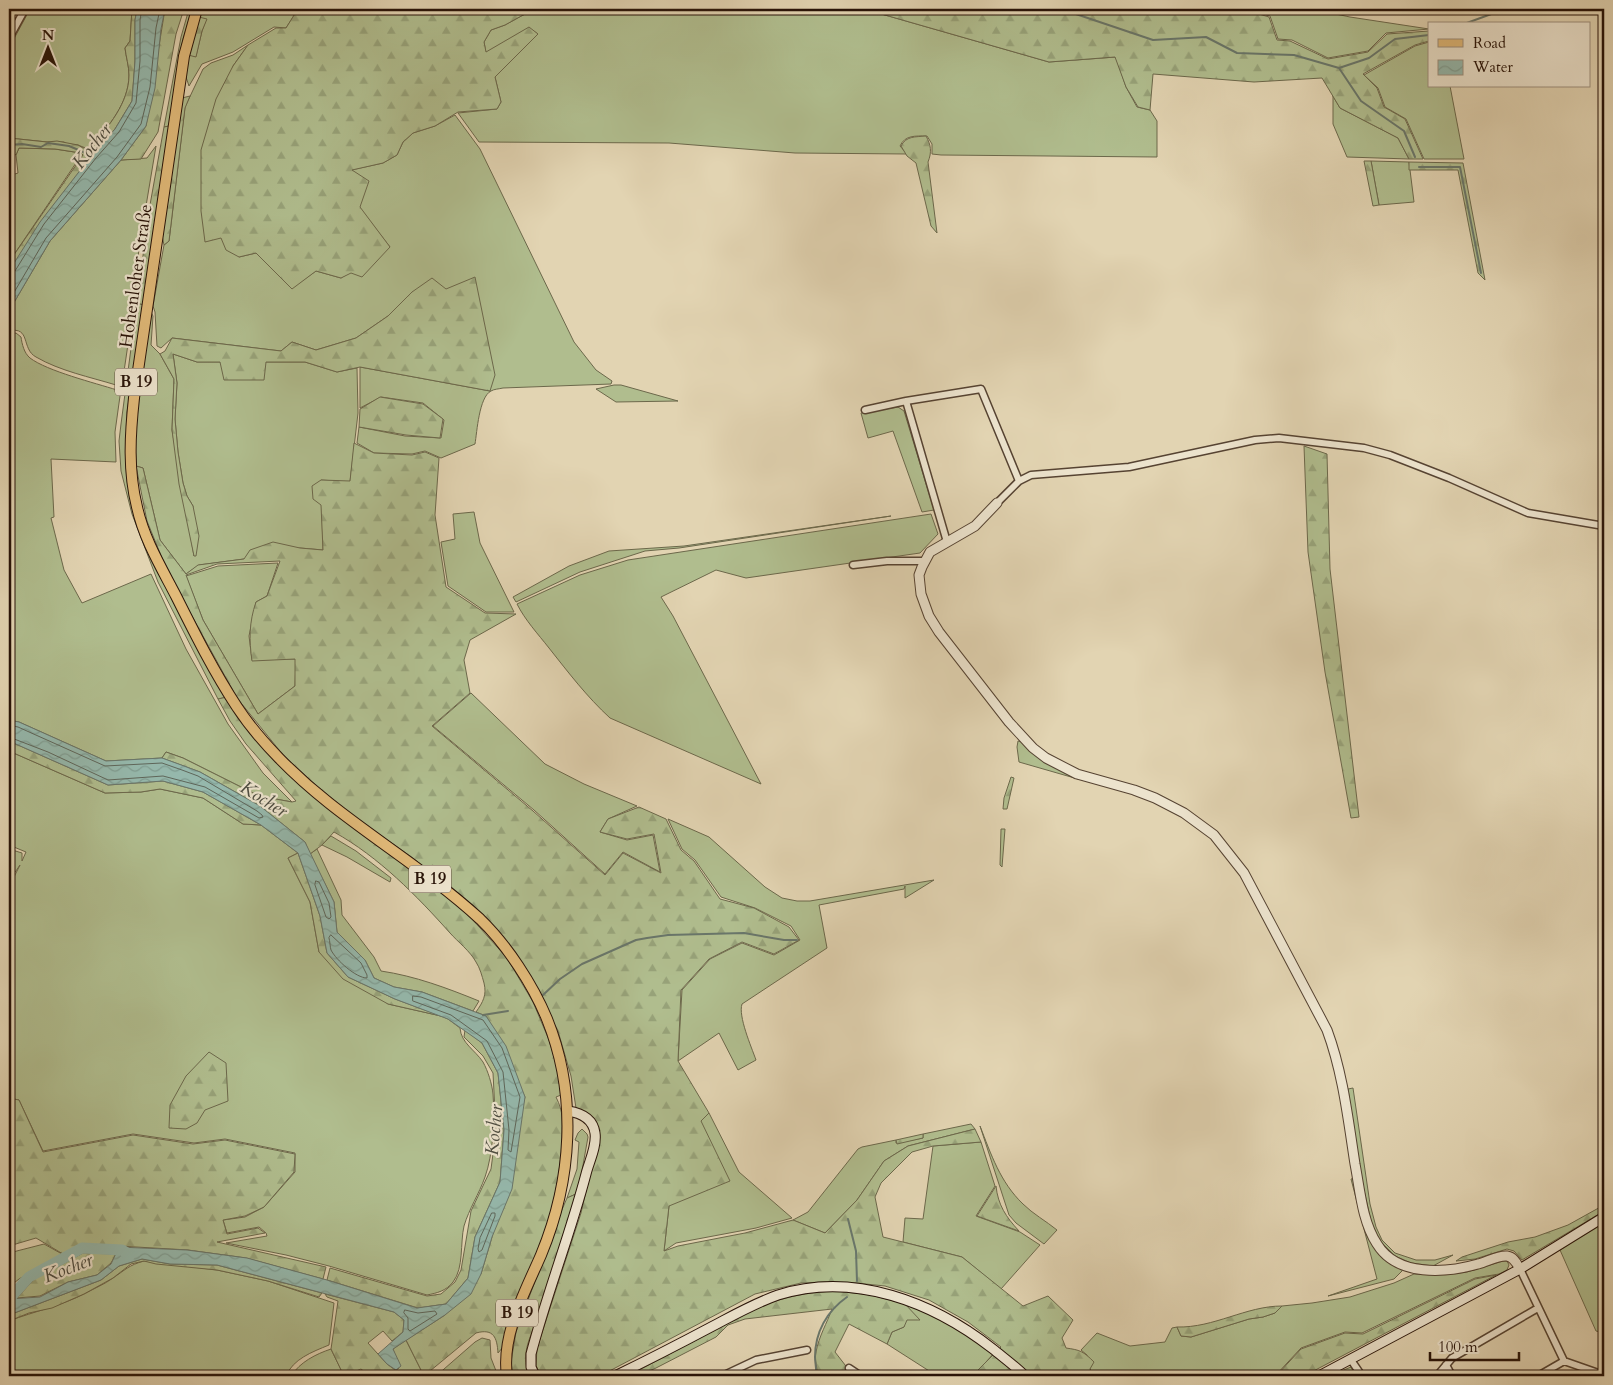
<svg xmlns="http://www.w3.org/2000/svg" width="1613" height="1385" viewBox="0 0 1613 1385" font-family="Cardo,serif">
  <defs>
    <pattern id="forest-firs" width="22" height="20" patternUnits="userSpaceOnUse" patternTransform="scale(1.25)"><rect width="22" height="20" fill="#b0bd8e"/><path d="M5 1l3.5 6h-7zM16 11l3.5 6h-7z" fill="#97a279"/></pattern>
    <pattern id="water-waves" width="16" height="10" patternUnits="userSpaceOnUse" patternTransform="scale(1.25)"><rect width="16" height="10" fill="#95b8ac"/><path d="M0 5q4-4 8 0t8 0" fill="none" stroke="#809d92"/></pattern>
  </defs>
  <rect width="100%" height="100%" fill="#e2d4b2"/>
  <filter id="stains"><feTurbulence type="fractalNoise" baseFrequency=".004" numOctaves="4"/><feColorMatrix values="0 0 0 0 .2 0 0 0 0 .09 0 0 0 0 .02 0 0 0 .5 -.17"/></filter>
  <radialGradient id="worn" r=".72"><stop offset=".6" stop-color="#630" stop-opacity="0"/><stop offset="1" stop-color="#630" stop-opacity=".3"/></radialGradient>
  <path fill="#b0bd8e" stroke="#6c684b" d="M30 9H132L130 41 125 48C126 57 129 66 129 75 129 103 108 127 91 147L88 149 78 145 67 144 64 142H47L9 138V48Z
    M189 9H192L183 39 169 126 164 127 181 37Z
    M202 9H298L286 28 274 27 233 52 202 64 189 86 185 74 188 55 196 56 202 31 206 20 199 17Z
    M534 9H864L1049 62 1116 57 1126 87 1137 107 1150 110 1157 121V157L941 155 932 154V144L927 136C915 136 905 135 900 146L907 154 795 153 669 143 479 142 458 113 497 109 501 102 495 77 538 34 529 28 486 53 484 42 491 30 505 25Z
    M1249 9H1312L1350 17 1429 29 1386 33 1368 51 1328 58 1292 40 1278 39 1270 16 1249 11Z
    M1429 42V86H1450L1464 159H1424L1406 119 1385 107 1378 88 1364 75 1415 46Z
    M248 45 233 66 222 238 239 257 256 253 292 288 316 271 341 278 390 247 359 207 351 170 383 163 397 155 403 142 413 133 435 126 455 115 480 149 574 342 596 370 612 381 611 384 503 388C499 389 494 389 491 391 479 397 477 432 475 444L441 458 425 451 412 454 374 453 357 443 359 427 405 436 441 438 444 420 423 403 381 397 360 408V367L490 391 446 290 412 292 388 316 356 338 316 350 292 342 281 351 172 338 161 348 157 346 155 312 153 306 164 245 169 241 185 107 203 69 211 63 233 55Z
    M1333 96 1340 108 1398 138 1409 159 1347 157 1333 124Z
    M156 146 139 248 133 310 122 385H116C90 377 60 371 36 357 21 349 31 326 9 331V311L50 241 121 160 147 158Z
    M19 148 55 149 81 153 83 155 76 163 9 262V176L18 173 16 155Z
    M1371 161 1409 162 1414 202 1379 205Z
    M137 303 144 305 127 412 126 452 133 502 227 697 218 699 158 582 132 514 121 471 119 441 121 424Z
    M151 312 153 316 151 345 160 354 174 379 172 430 194 556 193 506 187 496 183 483 178 452 175 419 177 383 173 354 197 362H305L337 372 357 368 358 413 350 482 321 480 323 550 300 548 244 559 199 565 186 574 160 540 143 468 136 466 135 431 138 400Z
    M16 333 21 337C22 344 24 353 30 358 47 371 95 383 117 390L120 396 115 432 116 462 51 459 54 517 51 518 64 570 82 603 151 574 186 649 228 724 263 773 292 802 259 796 183 758 166 752 162 758 106 761 19 722 9 720V341L12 334Z
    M614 385H621L678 401 616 402 596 389Z
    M898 407 904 411 934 510 922 512 893 431 868 438 861 413Z
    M474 512 480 543 514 612H486L448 586 441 542 455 539 453 514Z
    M931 514 938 534 920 553 746 578 716 570 661 597 673 616 761 784 610 718C587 697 568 672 549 648 538 634 525 620 517 604L580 575 628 560Z
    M891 516 679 548 645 551 580 572 516 602 513 597 569 566 609 551 684 546Z
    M278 563 267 596 256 602 249 636 252 660 296 659 295 686 258 714 203 620 186 576 218 566Z
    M471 693 545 764 584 784 637 806 608 819 600 832 627 840 653 835 660 872 623 852 605 874 534 810 433 726Z
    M1018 741 1023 742 1075 775 1078 779 1019 762 1017 747Z
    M9 751 105 793 141 792 160 789 203 798 243 824 261 825 298 853 288 858 310 902 319 952 388 1004 441 1016 448 1019 460 1028C461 1043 475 1050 483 1062 488 1071 492 1084 493 1094 495 1118 493 1155 485 1177 479 1194 469 1209 464 1226 460 1243 464 1268 453 1282 446 1291 437 1293 427 1295L329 1266 286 1255 226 1243 267 1236 266 1233 259 1227 227 1233 223 1220 245 1217 264 1207 295 1172V1153L225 1139 194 1143 133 1134 43 1151 19 1100 9 1098V887L20 865 9 881V849L22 853V861L26 852 9 845Z
    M668 819 709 837 765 887 782 898 797 901H810L934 880 905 898V886L904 889 819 905 827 948 742 1004C738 1016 751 1046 756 1060L738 1070 719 1033 678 1061 682 990 710 959 742 943 774 955 800 940 791 926 755 908 721 897 695 860 682 849Z
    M331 836 356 851 391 878 390 882 347 857 322 845Z
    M317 849 341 900 342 915 374 957 381 971C415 976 447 988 479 1001L473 1011 422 992 394 987 374 978 365 960 337 932 334 902 310 854Z
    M1353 1088 1370 1204 1376 1227 1382 1240 1395 1253 1416 1260H1435L1453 1255 1433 1266 1411 1263 1395 1256 1379 1240 1372 1226 1362 1181 1348 1089Z
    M709 1113 739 1172 792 1218 756 1228 676 1243 664 1251 669 1206 701 1121Z
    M971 1124 975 1129 908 1146 884 1161 857 1200 825 1233 793 1220 808 1212 858 1149 862 1147 896 1140V1143L923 1138V1134Z
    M980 1126C991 1154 1000 1182 1023 1204 1033 1214 1046 1221 1057 1230L1044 1244 1016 1223 1009 1215Z
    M582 1129 587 1134 588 1137 578 1193 567 1198 577 1169 579 1142 575 1140 578 1133Z
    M981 1142 995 1186 976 1216 1020 1232 1040 1245 1001 1289 962 1257 903 1242 905 1218 923 1219 933 1146Z
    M1355 1178 1369 1233 1403 1267 1402 1271 1394 1279 1328 1296 1377 1279 1351 1179Z
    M1604 1221V1333L1596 1331 1560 1250Z
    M44 1244 62 1254 19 1279 9 1287V1253Z
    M144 1261 217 1270 268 1281 334 1303 329 1345C312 1352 293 1359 286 1376H9V1321C35 1311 61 1306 86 1293 95 1288 105 1284 113 1278 125 1270 129 1265 144 1261Z
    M1503 1261H1507L1509 1265 1507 1270 1499 1274 1475 1278 1362 1333 1345 1332 1301 1348 1275 1376H1096L1090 1369 1087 1355 1081 1350 1097 1333 1130 1346 1165 1342 1172 1328 1177 1327 1181 1336 1191 1337 1249 1319 1263 1317 1275 1313 1282 1306 1312 1303 1350 1297 1394 1283 1414 1274H1451L1467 1272Z
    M905 1304C939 1315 966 1333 994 1353L978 1371 982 1376H937L887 1344 892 1332 904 1327Z
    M406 1340 424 1376H385L399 1368 393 1349Z
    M331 1349 344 1376H291C300 1362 316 1354 331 1349Z
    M1351 1367 1356 1376H1339L1334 1374Z"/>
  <path fill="url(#forest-firs)" stroke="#6c684b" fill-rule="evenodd" d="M132 9H137L135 20V61L132 101 115 129 92 155 9 271V262L83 155 81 153 55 149 19 148 16 155 9 150V138L47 142 57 141 78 145 83 148 91 147C108 127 129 103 129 75 129 66 126 57 125 48L130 41Z
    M165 9H184L176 34 158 132 141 159 121 160 146 126Z
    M298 9H534L505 25 491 30 484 42 486 52 529 27 538 34 495 77 501 102 497 109 458 112 435 126 413 133 403 142 397 155 383 163 352 170 369 181 360 207 390 247 362 277 351 273 341 278 316 271 292 289 256 253 239 257 226 250 221 238 205 242 201 211V150L216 99 233 66 248 45 276 28H286Z
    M864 9H1249V11L1269 17 1277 40 1290 41 1328 59 1368 52 1387 34 1429 31V41L1415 45 1363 74 1377 88 1384 107 1405 119 1423 159H1409L1398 138 1340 108 1322 78 1254 82 1153 74 1150 110 1138 107 1126 87 1115 57 1049 62Z
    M199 17 207 19 202 31 196 57 188 55Z
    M190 96 185 108 169 241 164 245 162 235 182 98Z
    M169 126 144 305 137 303 148 216 164 127Z
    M926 136C931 145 932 152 928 162L937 233 931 226 916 163 907 156 901 146C906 136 915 137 926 136Z
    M1364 161H1371L1379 205 1373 206Z
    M1409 162 1463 163 1485 280 1478 273 1458 170H1409Z
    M475 277 495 375 490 391 360 367 337 372 305 362H266L264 380H224L220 362H197L173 354 177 383 175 419 178 452 183 483 187 496 193 506 199 536 196 556H194L179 484 172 430 174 379 160 354 165 351 172 338 281 351 292 342 316 350 356 338 388 316 412 292 432 278 446 289Z
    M380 397 423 404 443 419 440 438 406 435 359 427 360 409Z
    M354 443 374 453 412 455 425 452 439 458 435 515 446 587 485 613 516 614 470 640 464 660 470 693 432 726 533 811 605 875 623 853 661 873 654 834 627 839 600 832 608 819 639 807 666 819 681 850 694 861 720 899 754 908 789 927 799 940 774 954 742 942 709 959 681 990 678 1061 709 1113 701 1121 730 1181 669 1206 664 1251 678 1246 745 1233 793 1220 825 1233 857 1200 884 1161 908 1146 975 1129 981 1142 933 1146 912 1152 881 1183 875 1197 883 1237 962 1257 1023 1306 1048 1296 1073 1320 1062 1338 1066 1348C1080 1350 1083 1351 1094 1362L1090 1369 1096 1376H982L977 1371 1001 1347 968 1322 929 1300 885 1286 856 1283 824 1282 801 1283 755 1294 600 1376H542L536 1366 537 1348 581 1213 600 1130 587 1113 576 1108 571 1076 558 1031 526 970 469 904 413 858 356 818 319 788 284 756 237 698 176 587 162 558 147 521 136 466 143 468 160 540 186 574 198 565 244 559 250 550 273 542 300 548 323 550 321 505 313 499 312 486 321 480 350 481ZM280 561 267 596 256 602C249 622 249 640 252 661L295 659V686L258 714 203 620 186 575 217 564Z
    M1304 446 1327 454 1330 569 1359 817 1351 818 1325 672 1308 552Z
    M227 697 256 737 423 878 457 904 472 919 507 958 533 1002 549 1040 557 1067 561 1095 556 1097C564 1113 562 1121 562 1138 560 1211 528 1280 503 1347L498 1353C497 1338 494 1328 476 1333L424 1376 406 1340 445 1315 481 1274 492 1237 525 1097 486 1016 476 1012C483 1002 487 995 484 983 482 976 480 968 476 962 470 951 458 942 450 933 417 896 379 857 334 832L322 845 310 854 305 842 260 806 200 772 162 758 166 752 183 758 259 796 292 802 296 801 246 744 230 721 218 699Z
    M9 741 108 785 163 781 203 792 261 825 243 824 203 798 160 789 141 792 105 793 9 751Z
    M1011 777 1014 778 1007 809H1003L1004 798Z
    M1001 829H1005L1002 867 1000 865Z
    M298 853 320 916 327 953 348 977 395 999 441 1016 388 1004 343 979 319 952 310 902 288 858Z
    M465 1030 482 1043 498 1073 504 1130 500 1182 475 1237 468 1278 446 1304 418 1308 327 1280 330 1268 427 1296 441 1294 455 1282 461 1270 471 1211 491 1169 496 1131 493 1073 483 1056 464 1037Z
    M209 1052 226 1063 228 1101 205 1110 197 1123 186 1129 169 1128 170 1105 186 1076Z
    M9 1098 19 1100 43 1152 133 1135 193 1144 225 1140 295 1154 294 1172 264 1207 245 1216 223 1220 227 1234 258 1228 265 1233 217 1242 326 1267 323 1279 246 1258 188 1250 84 1244 63 1254 36 1238 9 1246Z
    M923 1134V1138L897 1144 896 1140Z
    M996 1186C998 1205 1006 1217 1019 1231L977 1216Z
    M578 1193 535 1325C527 1344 522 1356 529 1376H513L511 1362 516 1332 561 1212 567 1198Z
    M1604 1205V1211L1522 1260 1514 1251 1507 1249 1475 1259 1456 1261 1462 1257 1508 1242 1535 1237 1568 1225Z
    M83 1253 116 1254 111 1263 97 1275 68 1282 40 1296 17 1298 37 1276 52 1270Z
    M142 1259 170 1264 217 1265 322 1293 319 1297 268 1281 217 1270 156 1264 144 1261 131 1264 113 1278 84 1294 52 1308 29 1313 9 1321V1315L101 1280 119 1266Z
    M1496 1275 1304 1376H1276L1301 1349 1345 1333 1363 1334 1475 1279Z
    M836 1291 871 1295 905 1304 920 1320H907L904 1327 892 1332 887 1344 849 1324 835 1352 849 1370 845 1376H817C818 1368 814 1361 816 1352 819 1336 827 1323 832 1309L745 1319 728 1325 716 1337 656 1368 638 1376H628L758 1307C784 1297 808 1292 836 1291Z
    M325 1294 394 1312 404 1320 403 1332 392 1341 383 1331 368 1343 387 1364 395 1370 399 1368C384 1377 376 1381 361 1369L344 1376 331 1349 338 1301 327 1297Z
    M1282 1306 1275 1313 1263 1317 1249 1319 1191 1337 1181 1336 1177 1327C1214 1328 1246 1306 1282 1306Z
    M482 1338 490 1340 491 1358 498 1376H436L475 1342Z"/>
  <path fill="url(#water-waves)" stroke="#69766a" d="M137 9H165L161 29 155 88 146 126 121 160 50 241 9 311V271L40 222 92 155 115 129 132 101 135 61V20Z
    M9 720 19 722 106 761 162 758 184 766 200 772 260 806 305 842 334 902 337 932 365 960 374 978 394 987 422 992 486 1016 506 1046 525 1097 512 1189 492 1237 481 1274 471 1294 445 1315 393 1349 401 1366 396 1370 387 1364 378 1354 403 1332 404 1320 394 1312 217 1265 170 1264 142 1259 119 1266 101 1280 9 1315V1299L40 1297 68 1282 97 1275 111 1264 119 1247 187 1250 247 1258 327 1280 417 1308 446 1304 468 1278 475 1237 500 1182 504 1130 498 1073 482 1043 448 1019 395 999 348 977 327 953 320 916 298 853 261 825 203 792 163 781 108 785 9 741Z"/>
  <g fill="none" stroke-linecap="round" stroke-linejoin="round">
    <path stroke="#5e665a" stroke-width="1" d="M9 273 15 271 44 224 96 158 119 132 136 103 140 61V20L142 9
      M9 301 46 238 117 157 141 124 150 87 156 28 160 9
      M9 725 18 727 105 766 162 763 182 770 198 776 257 811 262 815 263 817 259 818 205 787 163 776 108 780 48 752 9 737
      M316 881 319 882 329 903 331 917 329 919 326 917 315 885Z
      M331 935 361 963 367 975V978C356 978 336 960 331 950 330 947 330 941 329 938Z
      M413 996 421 997 483 1020 502 1048 520 1097 511 1152 508 1150 509 1130 503 1072 487 1041 451 1015 413 1001Z
      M492 1213H495V1216L482 1250 479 1252 478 1249 480 1238Z
      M405 1310 418 1313 435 1311 437 1314 410 1331 408 1329V1318L404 1313Z"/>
    <path stroke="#69766a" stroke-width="2" d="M1061 9 1153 40 1206 37 1237 53 1294 55 1339 68 1369 58 1395 39 1429 35
      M1464 24 1505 9
      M1339 68 1361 101 1404 131 1415 157
      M9 145 22 144 41 147 48 143 69 146 93 156
      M1419 167H1460L1481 273
      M543 995 560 979 582 964 636 940 647 938 668 935 744 933 784 940H797
      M483 1015 508 1011
      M848 1219 856 1251 857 1281
      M816 1376C817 1370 815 1363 815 1357 815 1332 827 1311 847 1297"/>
    <path stroke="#95b8ac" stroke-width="11" d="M9 1299 29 1277 82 1248 122 1250 130 1255"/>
    <g stroke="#564332" stroke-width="9">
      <path id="minor" d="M9 38 25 9
        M865 410 906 401
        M997 503 1019 481 1031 475 1129 467 1255 440 1279 438 1364 448 1390 455 1449 478 1528 513 1604 526
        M947 542 906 401 981 389 1019 481
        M853 565 887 561H925
        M1520 1269 1564 1361 1604 1375
        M1351 1360 1362 1376
        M1446 1365 1452 1376
        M849 1368 861 1376
        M722 1376 756 1360 807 1350
        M1437 1376 1452 1358 1538 1308
        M1538 1376 1564 1361"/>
    </g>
    <g stroke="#564332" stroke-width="11">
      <path id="tertiary" d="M997 503 975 526 930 552 922 567 919 575 921 594 929 616 939 632 1009 722 1033 748 1046 758 1077 774 1134 790 1155 798 1184 813 1214 835 1244 873 1327 1030C1343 1073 1348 1119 1355 1164 1360 1190 1362 1221 1377 1244 1397 1277 1446 1273 1478 1264 1487 1262 1498 1255 1507 1256 1514 1257 1517 1264 1520 1269"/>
    </g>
    <g stroke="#281308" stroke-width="11">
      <path id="secondary" d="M535 1376 531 1367V1354C547 1293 570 1235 586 1174 589 1162 597 1146 595 1133 593 1119 581 1113 568 1111
        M615 1376C648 1360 681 1343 713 1326 734 1315 755 1303 778 1295 854 1271 933 1302 993 1349 1004 1358 1015 1366 1025 1376
        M1319 1376 1520 1269 1604 1217"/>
    </g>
    <g stroke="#281308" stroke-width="12">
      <path id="primary" d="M197 9 184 56 134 398C130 435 128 471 137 507 144 539 161 567 176 596 195 634 214 672 237 707 260 742 296 777 329 803 378 842 433 876 480 919 507 945 533 985 547 1019 578 1096 572 1180 541 1255 525 1292 501 1335 507 1376"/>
    </g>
    <use href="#minor" stroke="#ece3cd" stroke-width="6"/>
    <use href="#tertiary" stroke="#ece3cd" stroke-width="9"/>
    <use href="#secondary" stroke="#ece3cd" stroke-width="9"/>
    <use href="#primary" stroke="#e1ba79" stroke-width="10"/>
  </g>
  <g text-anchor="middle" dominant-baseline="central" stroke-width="4.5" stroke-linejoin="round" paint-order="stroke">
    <g fill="#ece3cd" stroke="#635143" stroke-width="1">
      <rect x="115" y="368.5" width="42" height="27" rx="4"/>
      <rect x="409" y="865.5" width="42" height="27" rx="4"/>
      <rect x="496" y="1299.5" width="42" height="27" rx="4"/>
    </g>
    <g font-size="16" font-weight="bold" fill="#281308">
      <text x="136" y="382">B 19</text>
      <text x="430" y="879">B 19</text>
      <text x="517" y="1313">B 19</text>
    </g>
    <g font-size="18" fill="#281308" stroke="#ece3cd">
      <text transform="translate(136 276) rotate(-82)">Hohenloher Straße</text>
    </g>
    <g font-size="19" font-style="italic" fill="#4e4d41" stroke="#ece3cd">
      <text transform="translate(92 146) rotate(-52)">Kocher</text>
      <text transform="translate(264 799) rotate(32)">Kocher</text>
      <text transform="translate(494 1130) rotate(-85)">Kocher</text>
      <text transform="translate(68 1268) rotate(-21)">Kocher</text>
    </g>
  </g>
  <rect width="1613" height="1385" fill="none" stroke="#e2d4b2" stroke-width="30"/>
  <rect x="10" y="10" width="1593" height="1365" fill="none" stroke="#281308" stroke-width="2.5"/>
  <rect x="15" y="15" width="1583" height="1355" fill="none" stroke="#281308"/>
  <rect x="1428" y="22" width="162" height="65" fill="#ece3cd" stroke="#9e907e"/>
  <rect x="1438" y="39" width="25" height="8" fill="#e1ba79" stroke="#9e907e"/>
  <text x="1473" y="48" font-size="15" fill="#281308">Road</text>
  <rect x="1438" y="60" width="25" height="15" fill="url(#water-waves)" stroke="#9e907e"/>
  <text x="1473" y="72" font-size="15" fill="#281308">Water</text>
  <g transform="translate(48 48)" stroke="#ece3cd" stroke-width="4" paint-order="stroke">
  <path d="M0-4L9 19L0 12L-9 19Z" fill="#281308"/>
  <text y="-8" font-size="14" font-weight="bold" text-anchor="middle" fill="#281308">N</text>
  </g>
  <path d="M1430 1352v8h89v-8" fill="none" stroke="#281308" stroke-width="2.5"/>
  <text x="1438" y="1352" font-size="15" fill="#281308" stroke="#ece3cd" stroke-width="4" paint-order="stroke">100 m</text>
  <rect width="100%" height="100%" filter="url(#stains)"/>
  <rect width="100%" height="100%" fill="url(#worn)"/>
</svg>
